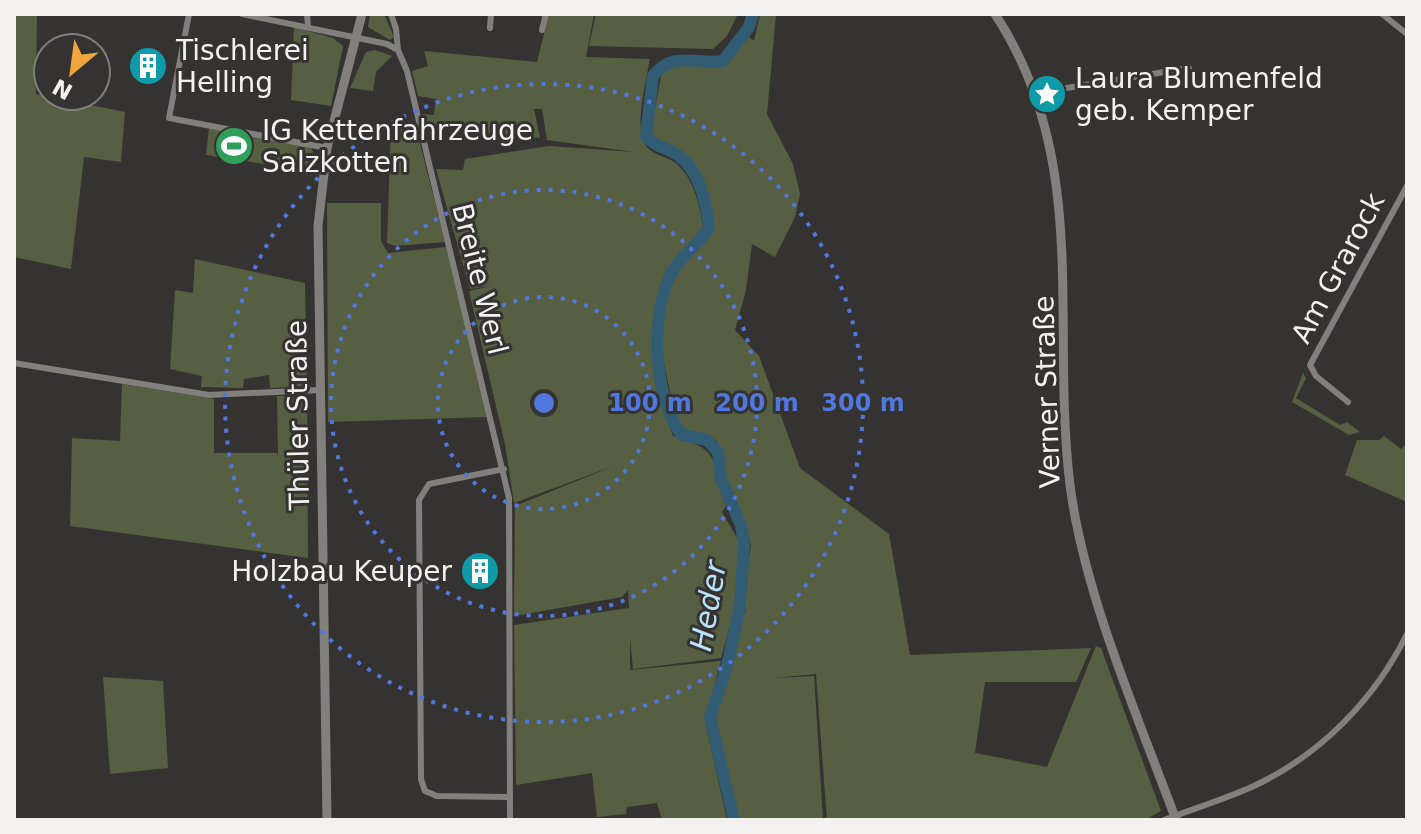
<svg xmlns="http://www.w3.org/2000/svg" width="1421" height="834" viewBox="0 0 1421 834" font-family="'DejaVu Sans',sans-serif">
  <rect width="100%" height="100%" fill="#353331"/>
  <path fill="#575f42" d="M14 14H37L36 94 125 112 121 162 84 157 71 269 14 257Z
    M370 14H384L394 37 390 40 368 27Z
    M549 14H594L586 57 650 59C646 79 636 122 643 140 649 156 666 155 677 164 694 179 700 206 703 227L696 237 700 235 706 240C722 215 703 172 682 154 672 144 658 147 650 135L662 71 673 65 725 64 749 37 754 41 760 14H776L767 114 793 164 800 194 795 217 775 257 752 244 746 290 735 330 759 356 800 468 889 534 910 655 1091 648 1076 682H985L975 753 1047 767 1096 646 1101 648 1161 811 1145 820H827L816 674 773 678 814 676 823 820H739L714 716 729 673 737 629 746 611V577L751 546 745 521 725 478 721 449 716 440 685 431 676 420 663 359 658 395 673 436C723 450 711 461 726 506L722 512 740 543 736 604 721 658 633 669 630 638V670L721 661 705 721 727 820H662L657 803 627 807 626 814 597 817 592 773 516 785 514 625 629 608 628 590 622 597 514 616 515 506 616 465 514 503 505 444 469 291 491 286 470 289 436 169 463 170 465 159 549 146 634 152 547 140 542 109H534L540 138 426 127 423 114 434 115 436 99 418 96 412 71 428 66 424 51 537 62Z
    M596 14H738L727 36 713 49 589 46Z
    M294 27 333 38 343 46 331 106 291 100Z
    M375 50 392 56 376 72 373 91 350 88 366 52Z
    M391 126 416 128 445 242 395 246 387 243Z
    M209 128 310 147 313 151 310 171 206 155Z
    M327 203H381V241L388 253 446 247 488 417 328 422Z
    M195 259 305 283 307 386 270 388 269 375 244 379 243 388 201 387 202 376 170 369 175 290 193 293Z
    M1303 373 1306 378 1296 398 1340 425 1347 422 1360 432 1349 435 1292 402Z
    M122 384 214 399V453H277L278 456 277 396H307L308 558 70 526 72 438 120 441Z
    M1384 436 1401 449 1407 443V502L1345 475 1357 440H1379Z
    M103 677 163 681 168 768 110 774Z"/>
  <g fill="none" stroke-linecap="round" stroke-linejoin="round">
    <path stroke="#325c73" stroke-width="12" d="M734 820 710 717 726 670 740 607 744 545 741 525 721 479 718 452 707 440 682 435C653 398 649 312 673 270 683 254 699 244 709 228 707 205 700 171 679 156 667 147 656 148 646 136L653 76C673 50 696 65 723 61L749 27 753 14"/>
    <path stroke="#82807d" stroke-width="6" d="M189 14 169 118 327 148
      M242 14 387 44 398 50 407 71 509 498 510 820
      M307 14 308 26
      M391 14 396 29 398 50
      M1382 14 1407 34
      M490 28 491 14
      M542 30 546 14
      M1036 93 1189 68
      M14 363 209 395 319 390
      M1348 402 1316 376 1310 365 1407 186
      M504 469 429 484 419 500 421 779 425 791 437 796 509 797
      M1164 820C1195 808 1226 799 1256 785 1321 754 1375 699 1407 634"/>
    <path stroke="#82807d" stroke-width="9" d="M995 14C1092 162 1050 322 1070 485 1084 594 1138 717 1176 820
      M327 820 318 226 327 148 362 14"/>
  </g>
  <g fill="none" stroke="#5277de" stroke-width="4" stroke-dasharray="4 8">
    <circle cx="544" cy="403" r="106"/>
    <circle cx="544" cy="403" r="213"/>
    <circle cx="544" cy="403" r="319"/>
  </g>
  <defs>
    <g id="building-disc" transform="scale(2)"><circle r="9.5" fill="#0f9aa8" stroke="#353331"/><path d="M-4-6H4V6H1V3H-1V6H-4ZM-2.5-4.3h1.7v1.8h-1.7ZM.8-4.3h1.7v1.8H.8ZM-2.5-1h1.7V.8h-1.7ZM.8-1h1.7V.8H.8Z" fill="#fff"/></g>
    <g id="sight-disc" transform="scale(2)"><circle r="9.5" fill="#0f9aa8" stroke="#353331"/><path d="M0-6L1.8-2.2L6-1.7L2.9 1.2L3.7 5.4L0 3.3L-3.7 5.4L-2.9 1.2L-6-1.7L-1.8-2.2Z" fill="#fff"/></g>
    <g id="stadium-disc" transform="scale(2)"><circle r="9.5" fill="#2e9e5b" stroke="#353331"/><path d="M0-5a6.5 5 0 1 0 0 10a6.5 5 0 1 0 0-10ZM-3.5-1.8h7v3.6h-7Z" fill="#fff"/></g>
  </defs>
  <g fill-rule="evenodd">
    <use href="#building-disc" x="148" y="66"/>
    <use href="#sight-disc" x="1047" y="94"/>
    <use href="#stadium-disc" x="234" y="146"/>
    <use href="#building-disc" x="480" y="571"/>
  </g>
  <g text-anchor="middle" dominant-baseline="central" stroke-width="6" stroke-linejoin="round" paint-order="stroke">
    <g font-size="28" fill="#f3f2f1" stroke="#353331" text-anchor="start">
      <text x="176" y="50">Tischlerei<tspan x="176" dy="32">Helling</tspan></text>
      <text x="1075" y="78">Laura Blumenfeld<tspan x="1075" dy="32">geb. Kemper</tspan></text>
      <text x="262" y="130">IG Kettenfahrzeuge<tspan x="262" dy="32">Salzkotten</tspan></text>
      <text x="452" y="571" text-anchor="end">Holzbau Keuper</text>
    </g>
    <g font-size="28" fill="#f3f2f1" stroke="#353331">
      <text transform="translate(1338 268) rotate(-62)">Am Grarock</text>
      <text transform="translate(480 279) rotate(76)">Breite Werl</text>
      <text transform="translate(1047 392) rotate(-92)">Verner Straße</text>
      <text transform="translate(298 415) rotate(-91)">Thüler Straße</text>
    </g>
    <g font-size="30" font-style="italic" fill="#bae3fa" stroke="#353331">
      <text transform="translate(708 606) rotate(-80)">Heder</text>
    </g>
  </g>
  <circle cx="544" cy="403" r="12" fill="#5277de" stroke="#353331" stroke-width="4"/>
  <g font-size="24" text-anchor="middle" font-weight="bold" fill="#5277de" stroke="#353331" stroke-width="6" stroke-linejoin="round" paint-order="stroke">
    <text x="650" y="411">100 m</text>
    <text x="757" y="411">200 m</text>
    <text x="863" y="411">300 m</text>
  </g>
  <rect width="1421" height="834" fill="none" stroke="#f3f2f1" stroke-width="32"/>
  <g transform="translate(72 72) rotate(209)"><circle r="38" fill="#353331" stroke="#817f7e" stroke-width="2"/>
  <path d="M0-6L14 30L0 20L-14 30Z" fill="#f0a63f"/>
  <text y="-12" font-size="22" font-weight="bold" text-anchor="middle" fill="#f3f2f1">N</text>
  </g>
</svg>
